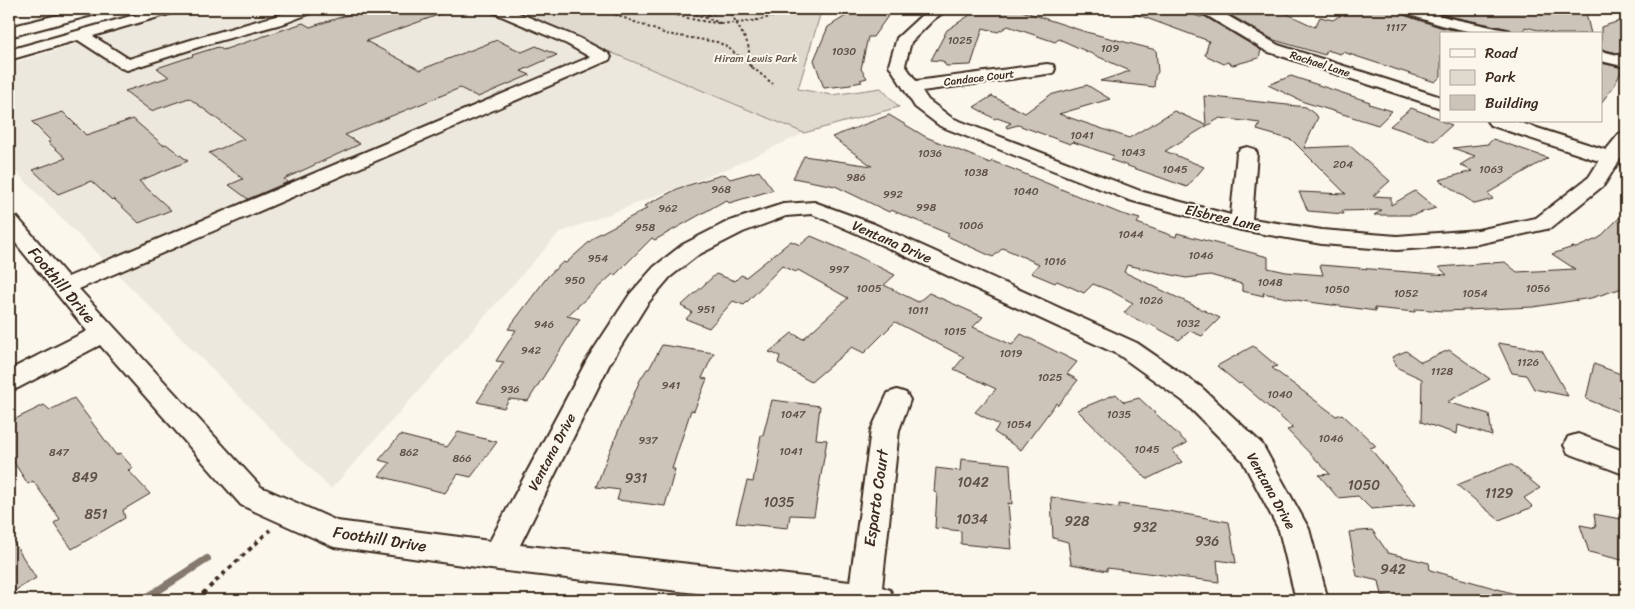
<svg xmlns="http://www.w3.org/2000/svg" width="1635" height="609" viewBox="0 0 1635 609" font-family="Sriracha,sans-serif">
  <rect width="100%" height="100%" fill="#fbf7ec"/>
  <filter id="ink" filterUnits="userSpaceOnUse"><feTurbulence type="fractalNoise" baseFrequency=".02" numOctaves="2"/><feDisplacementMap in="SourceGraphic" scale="10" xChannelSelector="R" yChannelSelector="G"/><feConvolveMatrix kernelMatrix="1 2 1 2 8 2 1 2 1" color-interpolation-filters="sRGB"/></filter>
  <g filter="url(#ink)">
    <path fill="#ede8dd" d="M195 9H507L804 133 727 169 559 233 331 489 9 165V64Z"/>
    <path fill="#dfd9ce" stroke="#8d8276" d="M507 9H833L820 15 798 89 832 95 881 88 899 107 804 133Z"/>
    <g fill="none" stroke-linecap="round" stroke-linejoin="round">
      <path stroke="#85796d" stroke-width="8" d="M143 600 207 559"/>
    </g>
    <path fill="#ccc4b9" stroke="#3b2a1e" d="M366 9H449V11L366 41 420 70 497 40 522 52 536 46 557 55 521 71 530 75 478 97 460 88 345 135 360 144 284 179 288 182 248 199 229 185 243 179 209 153 244 139 189 98 151 111 125 91 169 77 157 68 193 56 192 55 218 47 223 50 303 23 310 27Z
      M857 9H892L883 15 888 16 873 37H868L861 69 867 78 860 80 862 82 851 84V85L824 88 814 60 828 27Z
      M979 9H1016L1086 32 1156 50 1158 72 1155 76 1154 87 1100 81 1130 71 1059 39 1055 42 1008 26 998 32 983 28 971 65 946 66 943 61 931 60 947 30Z
      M1128 9H1178L1200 17 1204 16 1261 50 1259 58 1233 65 1227 62 1224 64 1205 55 1209 41 1127 11Z
      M1241 9H1277L1315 27 1320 17 1333 20 1350 9 1363 11 1367 9H1397L1400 14 1440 27 1471 34H1441V76L1435 82 1343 52 1340 54 1327 50 1325 55 1274 40 1225 12Z
      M1426 9H1585L1591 34H1556L1525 27 1524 34H1515L1510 29 1449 16Z
      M1626 19V55L1601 49V27Z
      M1601 63 1623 68 1614 86 1601 103Z
      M1291 76 1370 102 1369 104 1392 111 1378 125 1304 102 1268 85Z
      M1087 85 1110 99 1059 114 1129 138 1174 111 1206 125 1204 96 1306 107 1318 117 1304 148 1350 146 1390 181 1373 196 1391 197V205L1415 191 1436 208 1413 215H1374L1382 210 1342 211 1344 214 1308 211 1299 192 1346 194 1292 140 1257 130 1260 123 1220 118 1165 151 1204 167 1187 187 1111 160 1114 156 1073 142 1070 144 1018 125 1007 128 1006 126 1011 123 997 118 995 119 974 107 992 96 1025 113 1050 95Z
      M1411 108 1441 119V121L1452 125 1434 141 1390 126Z
      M63 112 86 135 133 119 163 145 166 144 188 161 139 181 171 210 139 223 114 199 112 200 91 181 58 194 33 170 66 158 48 142 51 141 32 122Z
      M889 115 926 137 990 163 992 161 1015 170 1119 213 1140 219 1137 223 1176 237 1177 233 1268 257V268L1286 272 1323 275 1320 265 1447 275 1439 267 1505 262 1517 272 1575 269 1552 254 1573 247 1576 248 1599 238 1626 211V287L1591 298 1533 307 1445 311 1416 309 1415 312 1374 308 1376 311 1302 301 1263 293 1264 296 1242 291V284L1210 275 1186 278 1127 265 1124 272 1220 318 1202 336 1190 331 1179 340 1150 324 1148 325 1124 313 1133 303 1111 291 1093 284 1084 293 1057 281 1055 283 1031 273 1039 264 1003 248 993 257 947 236 949 234 891 210 889 212 835 186 793 178 804 156 872 166 832 137Z
      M1493 139 1548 158 1488 193 1493 199 1475 204 1439 180 1472 171 1460 165 1475 156 1453 148 1488 144Z
      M759 171 773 190 729 203 726 200 655 240 652 238 615 275 613 274 567 316 580 319 528 401 509 399 504 408 477 402 504 362 496 361 516 330 508 329 548 276 563 262 566 263 597 235 648 208 644 206 679 188 725 174 730 179Z
      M811 236 851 253 895 275 884 285 918 302 929 293 983 317 973 327 1012 345 1021 334 1077 362 1067 374 1078 380 1058 405 1056 403 1021 450 994 432 999 425 975 412 996 389 954 369 964 357 895 322 864 353 852 347 811 382 778 363 780 356 769 352 792 333 803 339 848 298 798 270 796 272 782 266 744 305 733 301 709 328 686 319 692 312 681 306 716 274 735 281 741 275 746 277 791 241 800 245Z
      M1498 343 1542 350 1568 396 1534 389 1526 375 1512 373Z
      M662 345 714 353 702 378 707 379 694 411 691 410 672 469H675L665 506 617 500 620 490 596 487 606 460 640 380 647 369H649Z
      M1253 346 1277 366 1272 368 1336 416 1342 414 1376 446 1370 448 1416 505 1371 509 1358 496 1338 498 1319 475 1330 474 1287 430 1293 428 1241 383 1239 384 1217 366Z
      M1449 350 1490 379 1447 402 1489 414 1492 436 1458 425 1457 434 1421 422 1422 379 1398 368 1392 357 1406 351 1421 362Z
      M1594 364 1626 376V402L1622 400 1619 412 1586 399Z
      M1116 394 1124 402 1139 398 1187 443 1172 451 1182 462 1147 479 1077 410Z
      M74 398 116 455 120 453 133 468 128 470 150 494 123 510 125 518 72 549 54 523 60 519 33 481 28 484 9 455V422L44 405 50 410Z
      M772 400 820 406 816 439 827 440 814 516 790 515 788 528 736 523 747 481 753 482 761 435H763Z
      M458 432 497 442 471 477 458 474 445 493 379 476 390 463 379 460 400 435 447 447Z
      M961 459 1010 464 1012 504 1008 503 1012 549 961 544V531L935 528 937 493 934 492 936 468 960 471Z
      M1507 465H1512L1540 488 1524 498 1533 507 1499 520 1457 485Z
      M1051 497 1119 508V504L1168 511 1229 522 1236 563 1217 560 1219 582 1107 568V571L1071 564 1068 542 1053 538Z
      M1594 514 1626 520V561L1589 552 1580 525 1596 528Z
      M1372 530 1388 553 1429 563 1430 570 1519 595V600H1401L1382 595 1379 581 1357 576 1349 532Z
      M9 535 36 578 9 594Z"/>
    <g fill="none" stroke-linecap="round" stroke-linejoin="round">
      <g stroke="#3b2a1e" stroke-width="4">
        <path id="minor" d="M82 9H106L104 12 9 37V27Z
          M156 9H178L176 12 93 36 129 59C173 45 217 32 261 20 280 15 296 8 316 9L314 12 285 23 208 44 127 70 121 68 78 40 9 60V50Z
          M490 9H509L579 38 609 54 611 57 609 60 79 289 261 487 337 521 490 541 588 358 630 294 654 267 682 245 727 222 783 204 814 202 874 224 1137 343 1201 387 1262 444 1309 529 1328 600H1296L1279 530 1242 460 1183 401 1119 355 858 234 812 214 786 216 743 232 698 255 670 277 647 304 609 365 520 545 850 582 871 430 888 393 897 390 906 393 910 400 899 430 882 587 890 590 894 600H756L498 570 334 547 241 505 100 345 18 388 9 390V370L87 331 9 235V216L17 217 68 277 590 57 567 44 492 12Z
          M931 9H948L934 19 911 42 905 65 916 81 1047 64 1053 65 1055 69 1053 73 1047 74 922 91 928 100 952 118 1143 192 1231 215 1237 153 1240 149 1247 147 1254 149 1257 153 1252 219 1322 230 1397 236 1478 230 1536 218 1589 177 1599 161 1490 125 1487 121H1515L1606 150 1619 134 1626 132V150L1604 185 1551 228 1478 244 1397 250 1322 244 1241 230 1129 200 940 126 915 107 889 65 897 38 924 13Z
          M1199 9H1216L1278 45 1441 97V108L1266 51 1201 12Z
          M1399 9H1420L1449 18 1510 31 1513 34H1481L1441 25 1401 12Z
          M1601 51 1626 57V67L1601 61Z
          M1578 434 1626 452V475L1568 453 1564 445 1568 437Z"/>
      </g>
      <path stroke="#3b2a1e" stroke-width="2" stroke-dasharray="2.5 2.5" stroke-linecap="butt" d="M601 9 666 34 717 42 726 46 773 84
        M658 9C713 28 741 28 796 9
        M681 9 723 24
        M688 9 707 15 722 12 732 15 748 44 751 68"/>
      <path stroke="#3b2a1e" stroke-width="4" stroke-dasharray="4.5 4.5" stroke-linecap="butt" d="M196 600 270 530"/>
      <use href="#minor" fill="#fbf7ec" fill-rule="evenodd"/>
    </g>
  </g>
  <g text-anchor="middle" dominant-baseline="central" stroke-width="4" stroke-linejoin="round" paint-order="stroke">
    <g font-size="11" fill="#5f5045">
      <text x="1396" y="27">1117</text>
      <text x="960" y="40">1025</text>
      <text x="1110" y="48">109</text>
      <text x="844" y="51">1030</text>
      <text x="1082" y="135">1041</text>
      <text x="1133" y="152">1043</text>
      <text x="930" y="153">1036</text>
      <text x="1343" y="164">204</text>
      <text x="1175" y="169">1045</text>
      <text x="1491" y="169">1063</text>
      <text x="976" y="172">1038</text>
      <text x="856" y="177">986</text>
      <text x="721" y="189">968</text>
      <text x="1026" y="191">1040</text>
      <text x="893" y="194">992</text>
      <text x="926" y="207">998</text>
      <text x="668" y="208">962</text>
      <text x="971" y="225">1006</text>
      <text x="645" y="227">958</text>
      <text x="1131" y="234">1044</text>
      <text x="1201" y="255">1046</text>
      <text x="598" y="258">954</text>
      <text x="1055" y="261">1016</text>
      <text x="839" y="269">997</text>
      <text x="575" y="280">950</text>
      <text x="1270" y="282">1048</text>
      <text x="869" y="288">1005</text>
      <text x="1538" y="288">1056</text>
      <text x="1337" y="289">1050</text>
      <text x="1406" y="293">1052</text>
      <text x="1475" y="293">1054</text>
      <text x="1151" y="300">1026</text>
      <text x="706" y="309">951</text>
      <text x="918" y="310">1011</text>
      <text x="1188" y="323">1032</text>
      <text x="544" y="324">946</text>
      <text x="955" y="331">1015</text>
      <text x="531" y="350">942</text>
      <text x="1011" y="353">1019</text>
      <text x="1528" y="362">1126</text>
      <text x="1442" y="371">1128</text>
      <text x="1050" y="377">1025</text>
      <text x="671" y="385">941</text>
      <text x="510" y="389">936</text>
      <text x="1280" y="394">1040</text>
      <text x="793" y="414">1047</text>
      <text x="1119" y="414">1035</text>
      <text x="1019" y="424">1054</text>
      <text x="1331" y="438">1046</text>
      <text x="648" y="440">937</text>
      <text x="1147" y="449">1045</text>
      <text x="791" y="451">1041</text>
      <text x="59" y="452">847</text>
      <text x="409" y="452">862</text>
      <text x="462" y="458">866</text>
    </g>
    <g font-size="11" fill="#64564a" stroke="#fbf7ec">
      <text x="756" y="58">Hiram Lewis Park</text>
    </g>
    <g font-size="11" fill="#3b2a1e" stroke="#fbf7ec">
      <text transform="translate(1320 64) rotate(18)">Rachael Lane</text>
      <text transform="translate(979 78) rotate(-7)">Candace Court</text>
    </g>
    <g font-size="14" fill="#3b2a1e" stroke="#fbf7ec">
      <text transform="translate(1223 218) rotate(13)">Elsbree Lane</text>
      <text transform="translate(892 242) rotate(24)">Ventana Drive</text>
      <text transform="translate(552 452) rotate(-62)">Ventana Drive</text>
      <text transform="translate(1271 491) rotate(61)">Ventana Drive</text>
    </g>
    <g font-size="14" fill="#5f5045">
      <text x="85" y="477">849</text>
      <text x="636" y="478">931</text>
      <text x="973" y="482">1042</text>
      <text x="1364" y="485">1050</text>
      <text x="1499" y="493">1129</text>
      <text x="779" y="502">1035</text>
      <text x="96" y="514">851</text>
      <text x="972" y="519">1034</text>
      <text x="1077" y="521">928</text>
      <text x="1145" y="527">932</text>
      <text x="1207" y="541">936</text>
      <text x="1393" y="569">942</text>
    </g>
    <g font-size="16" fill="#3b2a1e" stroke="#fbf7ec">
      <text transform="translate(62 285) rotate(50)">Foothill Drive</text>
      <text transform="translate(876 498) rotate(-82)">Esparto Court</text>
      <text transform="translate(380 539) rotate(9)">Foothill Drive</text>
    </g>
  </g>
  <rect width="1635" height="609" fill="none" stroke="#fbf7ec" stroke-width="30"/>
  <rect x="15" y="15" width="1605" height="579" fill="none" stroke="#3b2a1e" stroke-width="2" filter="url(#ink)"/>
  <rect x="1440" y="32" width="162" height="90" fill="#fbf7ec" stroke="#aea59a"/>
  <rect x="1450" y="49" width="25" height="8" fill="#fbf7ec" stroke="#aea59a"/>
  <text x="1485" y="58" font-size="15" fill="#3b2a1e">Road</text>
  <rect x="1450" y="70" width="25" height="15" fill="#dfd9ce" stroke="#aea59a"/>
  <text x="1485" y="82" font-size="15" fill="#3b2a1e">Park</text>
  <rect x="1450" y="95" width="25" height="15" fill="#ccc4b9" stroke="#aea59a"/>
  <text x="1485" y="108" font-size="15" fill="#3b2a1e">Building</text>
</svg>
